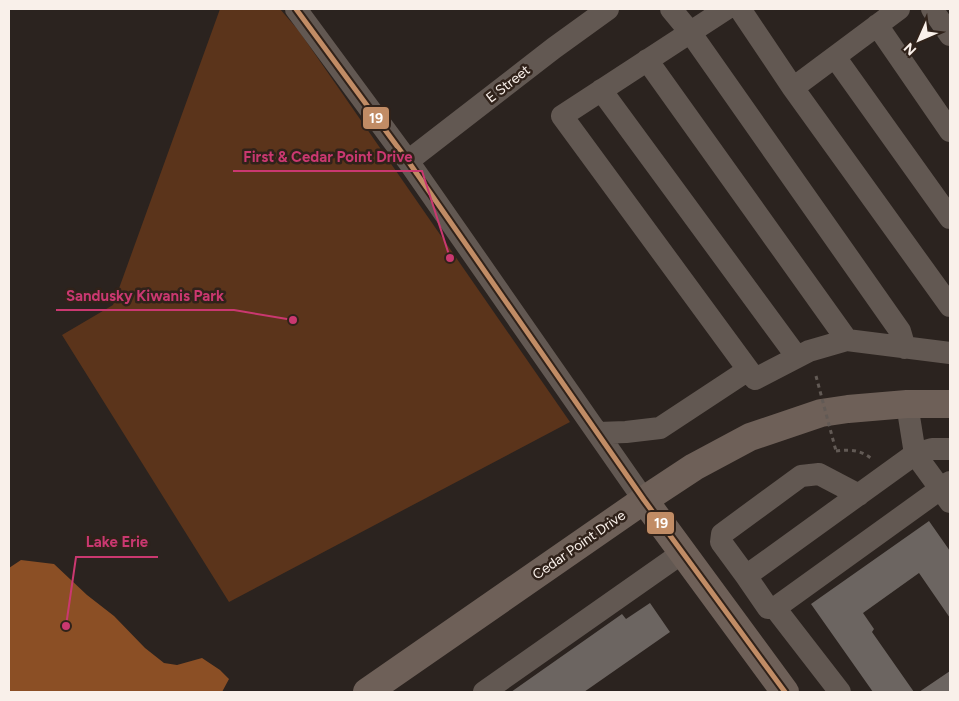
<svg xmlns="http://www.w3.org/2000/svg" width="959" height="701" viewBox="0 0 959 701" font-family="Figtree,sans-serif">
  <rect width="100%" height="100%" fill="#2b231f"/>
  <path fill="#5b341b" d="M220 9H280L299 31 570 422 229 602 62 335 113 305Z"/>
  <path fill="#8b4f25" d="M21 560 54 564 87 595 114 616 145 648 164 663 177 665 202 658 220 670 229 679 222 692H9V568Z"/>
  <path fill="#6c6561" d="M929 521 950 551V618L919 573 863 613 874 629 872 632 914 692H873L811 604Z
    M650 603 670 632 584 692H511L622 614 626 619Z
    M950 671V692H919Z"/>
  <g fill="none" stroke-linecap="round" stroke-linejoin="round">
    <path stroke="#625a55" stroke-width="3" stroke-dasharray="4 4" stroke-linecap="butt" d="M836 451C850 449 862 450 873 460"/>
    <path stroke="#625852" stroke-width="22" d="M296 9 408 161 644 500
      M671 9 690 32 900 331 905 348
      M726 9 562 116 755 379 809 351 847 340 950 353
      M740 9 793 88 899 9
      M932 9 950 35
      M877 25 950 131
      M835 57 950 218
      M647 60 847 340
      M793 88 950 306
      M601 90 797 357
      M408 161 554 48 608 9
      M907 404 915 454 950 502
      M598 433 626 432 660 428 748 370
      M859 495 819 474 801 476 722 534 721 542 746 576 768 608H775L950 482
      M746 576 915 454 932 449H950
      M775 608 840 692
      M484 692 682 553"/>
    <path stroke="#6e6058" stroke-width="28" d="M644 500 785 692
      M367 692 644 500 694 467 750 437 821 413 848 409 907 404H950"/>
    <path stroke="#625a55" stroke-width="3" stroke-dasharray="4 4" stroke-linecap="butt" d="M816 376 836 451"/>
    <g stroke="#30221a" stroke-width="9">
      <path id="bus-1" d="M296 9 408 161 644 500 785 692"/>
    </g>
    <use href="#bus-1" stroke="#c18c65" stroke-width="5"/>
  </g>
  <g text-anchor="middle" dominant-baseline="central" stroke-width="5" stroke-linejoin="round" paint-order="stroke">
    <g font-size="14" fill="#f9f0ea" stroke="#30221a">
      <text transform="translate(508 84) rotate(-38)">E Street</text>
      <text transform="translate(579 545) rotate(-35)">Cedar Point Drive</text>
    </g>
  </g>
  <path fill="none" stroke="#ca3870" stroke-width="2" d="M450 258L422 171H233M293 320L234 310H56M66 626L76 557H158"/>
  <g fill="#ca3870" stroke="#30221a" stroke-width="2">
    <circle cx="450" cy="258" r="5"/>
    <circle cx="293" cy="320" r="5"/>
    <circle cx="66" cy="626" r="5"/>
  </g>
  <g font-size="15" text-anchor="middle" font-weight="bold" fill="#ca3870" stroke="#30221a" stroke-width="5" stroke-linejoin="round" paint-order="stroke">
    <text x="328" y="162">First &amp; Cedar Point Drive</text>
    <text x="145" y="301">Sandusky Kiwanis Park</text>
    <text x="117" y="547">Lake Erie</text>
  </g>
  <g stroke="#30221a" stroke-width="2">
    <rect x="362" y="106" width="28" height="24" rx="5" fill="#c18c65"/>
    <rect x="646" y="511" width="29" height="24" rx="5" fill="#c18c65"/>
  </g>
  <g font-size="14" text-anchor="middle" font-weight="bold" fill="#fff">
    <text x="376" y="123">19</text>
    <text x="661" y="528">19</text>
  </g>
  <rect width="959" height="701" fill="none" stroke="#f9f0ea" stroke-width="20"/>
  <g transform="translate(919 40) rotate(225)" stroke="#30221a" stroke-width="4" paint-order="stroke">
  <path d="M0-4L9 19L0 12L-9 19Z" fill="#f9f0ea"/>
  <text y="-8" font-size="14" font-weight="bold" text-anchor="middle" fill="#f9f0ea">N</text>
  </g>
</svg>
